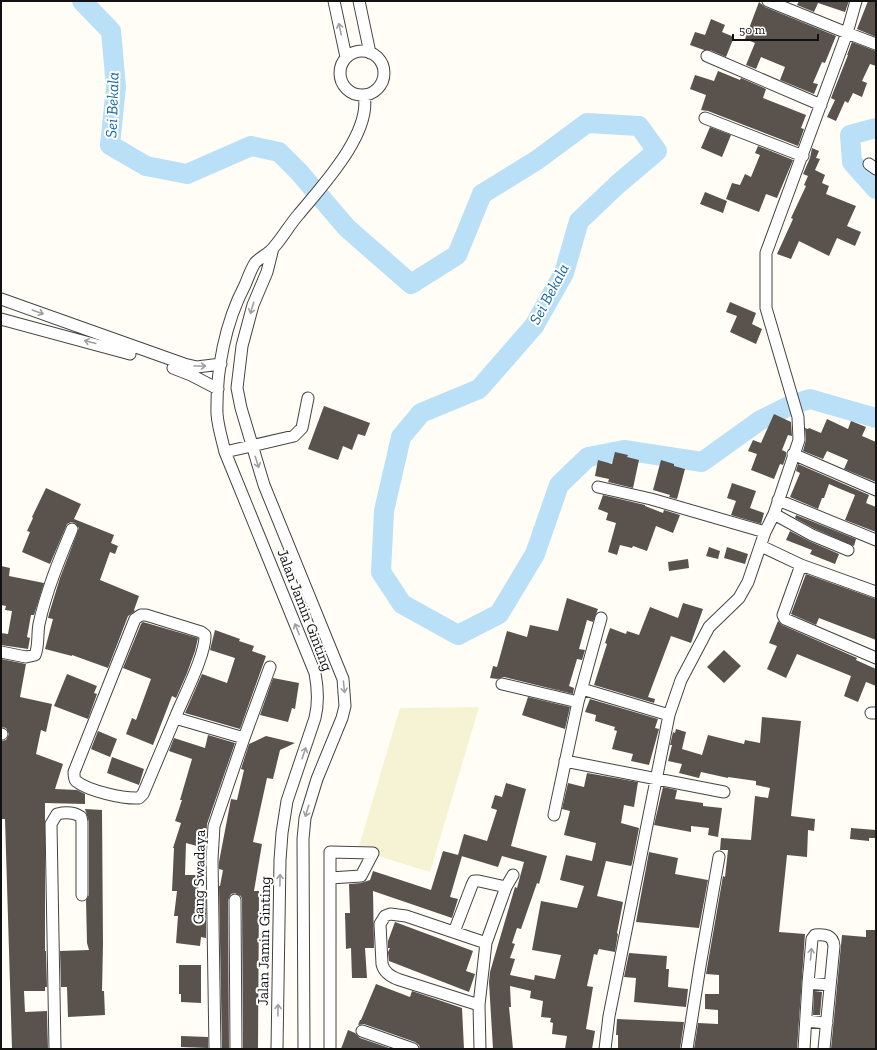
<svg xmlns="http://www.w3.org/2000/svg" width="877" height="1050" viewBox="0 0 877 1050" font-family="'Zilla Slab',serif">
  <rect width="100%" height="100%" fill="#fffdf5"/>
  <path fill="#f6f3d4" d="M479 707 430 872 358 850 400 708Z"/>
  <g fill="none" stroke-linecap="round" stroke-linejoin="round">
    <path stroke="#b9e0f7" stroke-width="20" d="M82 1 111 31 116 87 110 145 146 166 187 174 251 146 279 152 299 172 347 228 411 284 457 255 482 194 537 160 587 123 639 126 657 151 618 184 579 221 564 273 534 326 479 389 421 413 401 437 384 511 381 572 402 604 458 635 499 614 535 554 559 485 588 457 624 450 702 462 759 421 791 405 810 399 876 418
      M876 128 850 135 852 162 876 189"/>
  </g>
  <path fill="#5a524d" d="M799 1H849L845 12 818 3 814 12 797 5Z
    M868 1 876 2V37L857 29Z
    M759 2 765 7 836 36 825 63 822 62 813 83 818 84 814 94 780 80 785 67 761 57 756 69 746 65 755 43 745 39Z
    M711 19 725 25 722 32 734 37 726 57 710 50H704L690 45 695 32 705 35Z
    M852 42 876 51V66L870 64 862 81 867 83 862 97 853 93 848 103 845 101 836 121 827 117 835 100 831 98 848 55H847Z
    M718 71 740 80 741 78 766 89 763 98 806 115 801 128 804 129 798 146 708 111 701 110 706 95 690 89 695 75 714 81Z
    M710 127 731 135 722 157 701 148Z
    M758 146 793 160 777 198 766 194 759 212 726 199 732 183 740 185 745 174 751 177 760 155 755 153Z
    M812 148 819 151 816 158 820 159 815 170 825 175 822 183 829 186 826 194 856 206 847 226 861 232 855 246 837 238 829 256 799 241 791 259 777 254 793 219 791 218 806 186 804 185 808 176 803 174 810 158Z
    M705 192 727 201 723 213 700 204Z
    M730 302 756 313 752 324 762 329 756 344 730 332 737 316 726 312Z
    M324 406 370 423 365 436 358 434 352 450 343 446 338 460 308 449Z
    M774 414 791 422 792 436 788 435 782 450 786 452V456L783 465 780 464 774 479 751 470 757 454 748 451 753 440 761 443Z
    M827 419 848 429 851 421 866 427 862 436 876 442V482L844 469 848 460 827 451 823 459 803 451 806 440 805 428 808 429 809 428 821 433Z
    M615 452 628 455 627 457 639 460 633 488 608 482 609 479 595 476 598 460 612 464Z
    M661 460 674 464V466L685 469 677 499 669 497 670 495 653 490Z
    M798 464 869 495 866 503 876 507V532L845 520 855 495 838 488 829 484 824 498H822L818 509 790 497 800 473 796 471Z
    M732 483 756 491 750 508 764 513 761 524 731 515 736 501 727 498Z
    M46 488 81 504 74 519 114 535 111 543 118 546 115 554 110 552 100 580 139 596 134 610 135 611 128 616 108 668 72 655V656L45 649 53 619 48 618 49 614 60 578 79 528 75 523 71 522 67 524 50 564 22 552 30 532 27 531 33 518 32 517Z
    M603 495 645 505V506L663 513 664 510 680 515 673 533 656 526 647 551 633 546 632 548 620 545 617 555 608 552 616 523 606 520 608 513 598 509Z
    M796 515 856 539 854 546 815 529 795 518Z
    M790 531 809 541 839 554 835 564 810 554 812 550 786 540Z
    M709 547 720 551 718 559 706 556Z
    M727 547 748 554 745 564 724 558Z
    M688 559 689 568 669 571 668 562Z
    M1 566 10 568 9 576 44 583 34 615H31L27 637 30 638 28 649 1 645V633L8 634 12 611 5 610 6 606 1 605Z
    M806 574 876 599V640L819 618 816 625 791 614Z
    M567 598 598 609 593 622 587 620 579 649 585 650 582 660 577 659 569 686 574 688 573 694 504 677 497 679 490 678 493 666 497 667 507 631 527 637 530 625 558 631Z
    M683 603 703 609 691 643 671 636 648 697 655 699 654 703 594 685 607 644 605 643 610 628 626 634 627 631 639 635 650 607 678 618Z
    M778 621 782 625 857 658 856 660 876 669V686L866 682 858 702 844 696 851 676 797 654 786 678 767 669 777 646 769 643Z
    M143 622 198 638 195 651 187 673 176 698 172 696 153 745 126 734 132 718 136 720 151 679 123 668 141 624Z
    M215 630 240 639 239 641 254 646 252 651 266 656 240 729 185 713 202 674 227 683 235 658 210 650Z
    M724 650 741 666 724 683 707 667Z
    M1 659 26 664 20 697 52 704 46 732 41 730 36 754 63 764 55 789 77 790 85 794V804L45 803V951H46L47 987H45V991H24L25 1012 47 1011 48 1049H12L5 819H1V741L6 740 9 734 6 728 1 727Z
    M67 674 97 686 94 693 97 694 88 719 54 706Z
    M273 678 299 683 295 709 292 708 288 722 260 715Z
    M528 697 570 707 565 729 522 715Z
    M590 699 658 719 655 728 659 729 649 765 631 761 633 754 612 749 617 731 614 730 615 727 595 721 596 715 585 712Z
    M762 717 801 721 791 816 815 819 814 831 808 830 807 857 787 855 779 932 805 934 797 1049H694L698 1023 718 1024V1010L705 1009V994H719V975L706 974 723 876 725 877 728 850H720L721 838 751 840 755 796 768 798 770 788 756 785V781L728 777V778L701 772 699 778 679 773 682 764 668 761 672 745H670L673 732 675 733 676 729 686 732 682 749 702 755 708 735 744 744 745 740 760 743Z
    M98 731 117 739 110 757 91 749Z
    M208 735 235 743 207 824 206 841 204 848 186 843 185 875H199L198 894 206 895V938L201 937 200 946 176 943 178 916H174L177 891H172L174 848H173L181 823 175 821 182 800H180L192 759 169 751 174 738 205 748Z
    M266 736 295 743 280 750 273 779 267 778 253 842 262 844 254 891H259L258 1049H243L242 900 241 896 235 893 231 894 228 900 229 1049H222L219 886H220L223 870 219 869V862L231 799 237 800 244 770 241 769 249 744Z
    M112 757 144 769 139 785 107 773Z
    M587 773 638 782 634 807 624 805 621 823 639 828 632 864 631 866 606 861 597 896 623 902 617 933 618 934 615 952 599 949 597 955 594 954 587 986 593 987 586 1029 595 1031 592 1049H565L567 1036 552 1034 553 1023 550 1022 551 1018 541 1017 543 1001 530 998 531 991 510 986 511 1007H509L513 1049H493L489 982 490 972 515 887 517 888 524 862 502 856 498 867 458 855 464 834 487 841 497 810 491 808 495 795 502 797 506 783 526 789 511 846 547 856 539 884 537 883 521 929 517 928 512 943 515 944 510 958 515 959 510 975 534 980 535 975 555 979 561 955 532 950 541 901 577 908 584 886 560 880 566 855 592 861 596 843 564 835 570 811 562 809 568 783 584 787Z
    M663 787 677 790 675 799 703 803V806L722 808 718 837 708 835 709 828 691 826V832L654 825Z
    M85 809 102 810 103 944 102 991H104L105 1015 68 1017 67 987H61L60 951 89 950 87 943 86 900 89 895V822Z
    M851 828 876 830V838H869V841L850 839Z
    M443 851 462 856 450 897 458 899 452 918 373 891 374 948H365L367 978H352L351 948 346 949 345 913H350L349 884 361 883 370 880 373 871 431 890Z
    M649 852 678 858 675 874 708 880 699 928 636 922Z
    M395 922 473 951 466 971 475 974 469 992 389 961 388 952 390 948H388V941Z
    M866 930H876V1049H831L842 935 866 937Z
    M629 953 667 956 666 969H669L668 987 688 989 686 1007 634 1002 636 978 624 977Z
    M179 965H201V1003L181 1002V994H179Z
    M376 984 410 997 412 991 462 1008 464 1049H420L419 1045 415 1042 364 1024 358 1025 360 1020H361Z
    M814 991 822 992 820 1015H813Z
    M617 1019 684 1022 680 1049H618V1035H616Z
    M348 1030 355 1033 360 1038 392 1049H341Z
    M181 1036 208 1037V1048L181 1047Z"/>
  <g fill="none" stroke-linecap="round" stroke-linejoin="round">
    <g stroke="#444" stroke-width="13">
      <path id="minor" d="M334 1 346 57
        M359 1 370 53
        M768 1 847 33 876 44
        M340 73a22 22 0 1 1 44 0a22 22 0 1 1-44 0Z
        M707 56 821 105
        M705 118 803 156
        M869 164 876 169
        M273 248 267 272 253 305 242 346 237 388 241 408 264 485 343 679 345 706 342 718 317 779 305 818 303 839 304 1049
        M1 299 184 364 197 367 221 364
        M1 319 130 354
        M173 368 191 375 218 389
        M225 452 294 436 302 428 308 398
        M793 454 876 490
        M598 487 651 499 765 532
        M778 500 876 540
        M774 514 812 535 848 550
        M761 546 801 565 876 592
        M801 565 783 615 785 619 876 658
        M1 652 26 657 35 655C39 646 37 635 39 624 46 592 59 560 72 529
        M502 684 578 702
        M582 689 669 715
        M871 713H876
        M175 718C183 698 206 654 205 635L201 632 146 615H141L135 619 74 772C74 776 74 779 76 781 88 791 124 799 139 798L143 794 175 718 244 738
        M1 734H2
        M565 761 724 792
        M554 815 578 702 601 618
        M506 887 513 875
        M235 900 236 1049
        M454 932 472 885 474 881H479L506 887 486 943 479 1005 400 980C391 977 384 973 382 964L380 924 385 916 390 914 406 916 486 943
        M808 983 830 985
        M479 1005 480 1049
        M806 1021 827 1023
        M362 1031 413 1049
        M55 1049 51 824 57 814C66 812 74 812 81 817L82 822V895
        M215 1049 212 859 214 826 244 738 270 667
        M277 1049 280 860 282 833 287 801 315 718C319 702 318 689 315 673L225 452C222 439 218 427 217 414 216 370 225 323 245 285 248 278 251 269 255 263 260 257 269 254 274 247 283 237 290 224 299 214 322 186 372 133 364 95
        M330 1049V852L373 853 361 876 330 878
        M605 1049 609 1016 669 715 681 680 709 627 739 598 748 582 765 532 774 514 799 440 798 417 766 308V253L847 33 856 1
        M687 1049 700 966 719 857
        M804 1049 808 983 812 939 815 935C825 934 833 935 834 946L824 1049"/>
    </g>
    <use href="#minor" stroke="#fff" stroke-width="11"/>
  </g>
  <defs><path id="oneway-shaft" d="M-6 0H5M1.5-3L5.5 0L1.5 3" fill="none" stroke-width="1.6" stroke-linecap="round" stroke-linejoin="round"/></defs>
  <g stroke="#a0a0a0">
    <use href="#oneway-shaft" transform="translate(340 29) rotate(-102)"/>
    <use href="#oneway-shaft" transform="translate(252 308) rotate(107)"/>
    <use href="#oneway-shaft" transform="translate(38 312) rotate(20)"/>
    <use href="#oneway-shaft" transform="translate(90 342) rotate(-165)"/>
    <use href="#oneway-shaft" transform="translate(200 366)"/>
    <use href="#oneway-shaft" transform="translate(257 462) rotate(72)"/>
    <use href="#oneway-shaft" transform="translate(297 629) rotate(-112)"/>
    <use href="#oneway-shaft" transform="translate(344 687) rotate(84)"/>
    <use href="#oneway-shaft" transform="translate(304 753) rotate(-71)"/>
    <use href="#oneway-shaft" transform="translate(307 811) rotate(107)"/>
    <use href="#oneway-shaft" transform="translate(280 880) rotate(-89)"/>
    <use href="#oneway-shaft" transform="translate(811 954) rotate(-84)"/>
    <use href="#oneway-shaft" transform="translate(278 1010) rotate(-89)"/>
  </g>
  <g text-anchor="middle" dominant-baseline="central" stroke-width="4" stroke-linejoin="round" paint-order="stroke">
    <g font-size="15" fill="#111" stroke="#fff">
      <text transform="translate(305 610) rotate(69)">Jalan Jamin Ginting</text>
      <text transform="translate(199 877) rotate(-89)">Gang Swadaya</text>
      <text transform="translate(264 941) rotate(-89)">Jalan Jamin Ginting</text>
    </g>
    <g font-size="16" font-style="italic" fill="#1768a6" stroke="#fff">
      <text transform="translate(112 105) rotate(-88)">Sei Bekala</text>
      <text transform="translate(549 294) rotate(-62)">Sei Bekala</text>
    </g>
  </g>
  <rect width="877" height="1050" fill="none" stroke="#111111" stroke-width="4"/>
  <path d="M733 34v6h85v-6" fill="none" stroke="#111111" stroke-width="2"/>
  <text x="739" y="34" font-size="12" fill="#111111" stroke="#ffffff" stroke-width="3" paint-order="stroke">50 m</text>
</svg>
